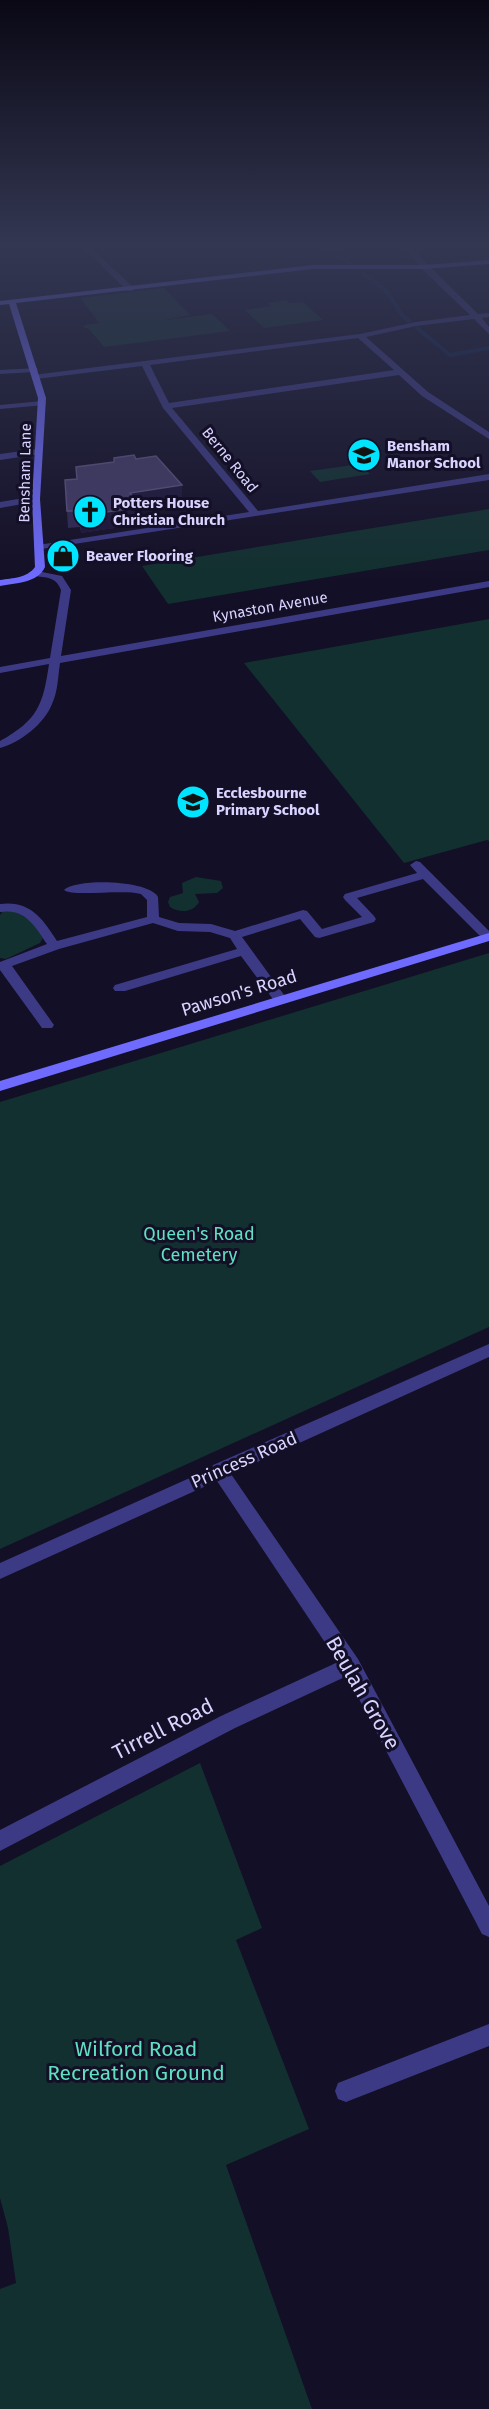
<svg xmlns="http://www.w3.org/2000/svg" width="489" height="2409" viewBox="0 0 489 2409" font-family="'Fira Sans',sans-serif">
  <rect width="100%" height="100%" fill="#130f26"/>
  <path fill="#12302f" d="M164 288 190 315 159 321 212 314 230 331 104 347 88 328H85L84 325 99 323 81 298Z
    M286 300 289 303 303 302 323 320 264 328 245 310 271 306 268 303Z
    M360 464 370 474 320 482 310 471Z
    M489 509V550L168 604 142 566Z
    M489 619V841L487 840 404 863 244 663Z
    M196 877 221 881 223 888 217 893 195 894 199 902C193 913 179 913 170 907L168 902 170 897 183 893 182 883Z
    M4 910 26 914 43 938 40 943 6 959 0 958V915Z
    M489 953V1327L0 1549V1102Z
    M200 1763 262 1928 236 1940 309 2129 226 2165 312 2409H0V2289L16 2283 8 2228 0 2198V1866Z"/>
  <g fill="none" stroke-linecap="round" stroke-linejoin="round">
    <path stroke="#0c2248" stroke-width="4" d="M319 246 350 263
      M363 274C373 280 382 286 389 295 397 305 398 314 409 321
      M417 328 450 355 489 348"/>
    <path fill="#3d3a85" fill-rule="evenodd" d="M82 246H89L133 287V291H127Z
      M403 246H409L478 314 489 313V317L482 318 489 327V334L474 319 416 326 366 337 428 392 489 432V439L422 396 399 375 172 408 258 511 489 474V480L35 550V546L38 545 249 512 163 408 142 366 36 379H33V375L360 334 416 322 470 315 423 270ZM358 338 394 370 169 403 150 365Z
      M37 368 38 370 34 372 0 374V370Z
      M42 401 46 403 45 405 0 409V405Z
      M37 449 40 450V454L0 460V454Z
      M36 496 40 499 39 501 0 508V502Z
      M37 571 62 576 71 590 61 656 489 581V587L60 663C58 676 58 691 52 704 44 724 21 742 0 748V741C38 720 43 705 49 664L0 673V667L50 658 61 590C56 576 46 578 34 576V572Z
      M416 861 420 862 489 931V941L484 940 423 879 357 898 374 916 376 919 374 922 319 938 315 937 300 919 242 937 287 999 280 1003 275 1002 241 956 125 991H115L113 988 115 985 237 949 230 938 210 932 178 931 153 923 59 949 12 966 54 1025 52 1028H42L0 970V962L47 944C34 925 25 908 0 912V904C30 900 43 919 57 941L147 917V900L141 894C123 889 72 897 64 890 77 878 149 880 158 897L159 917 179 923 211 924 235 931 303 910 307 911 322 929 362 917 345 900 343 897 345 894 417 873 410 865Z
      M489 1344V1357L231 1474 358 1659 489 1906V1937L482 1934 347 1676 235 1728 0 1851V1830L221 1716 338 1662 217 1481 0 1579V1563L212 1468 213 1465Z
      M489 2024V2046L346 2102 338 2099 335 2091 338 2083Z"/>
    <path fill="#6f6bff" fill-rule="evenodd" d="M489 260V264L424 269H313L16 303 46 398 40 499 45 567C38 583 15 583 0 586V580C13 578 27 578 35 567L32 499 38 398 9 304 0 305V301L313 265H424Z
      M489 933V941L0 1091V1081Z"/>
  </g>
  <path fill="#312854" d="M136 459 182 485V502L140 508 141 524 81 533 80 527 68 528 65 480 77 479Z"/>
  <path fill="#1d163a" d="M182 485V502L140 508 141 524 81 533 80 516 130 493Z"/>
  <path fill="#433a66" stroke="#5a527e" stroke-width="1.5" d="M134 455 136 459 156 456 182 485 130 493 140 507 80 516 79 511H67L65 480 77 479 76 467 114 462V458Z"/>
  <linearGradient id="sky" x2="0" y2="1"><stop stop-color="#0a0815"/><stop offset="0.42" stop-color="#333752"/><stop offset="1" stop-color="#333752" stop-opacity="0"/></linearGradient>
  <rect width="489" height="583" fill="url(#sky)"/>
  <defs>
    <g id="school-disc" transform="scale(1.725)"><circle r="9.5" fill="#00e5ff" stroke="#130f26"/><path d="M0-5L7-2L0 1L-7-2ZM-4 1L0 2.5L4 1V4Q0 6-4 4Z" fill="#111"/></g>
    <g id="church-disc" transform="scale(1.725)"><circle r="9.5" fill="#00e5ff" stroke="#130f26"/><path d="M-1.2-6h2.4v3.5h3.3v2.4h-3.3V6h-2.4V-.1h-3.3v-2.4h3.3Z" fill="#111"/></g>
    <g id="shop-disc" transform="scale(1.725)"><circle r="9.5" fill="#00e5ff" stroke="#130f26"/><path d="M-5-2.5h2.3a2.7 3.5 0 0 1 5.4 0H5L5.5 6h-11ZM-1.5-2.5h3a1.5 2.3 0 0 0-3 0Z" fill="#111"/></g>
  </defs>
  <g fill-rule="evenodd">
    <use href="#school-disc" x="364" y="455"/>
    <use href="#church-disc" x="90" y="512"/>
    <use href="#shop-disc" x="63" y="556"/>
    <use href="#school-disc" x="193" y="802"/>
  </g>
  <g text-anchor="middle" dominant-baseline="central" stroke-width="6" stroke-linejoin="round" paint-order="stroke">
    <g font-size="15" font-weight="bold" fill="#d9d4ff" stroke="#130f26" text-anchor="start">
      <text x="387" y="446">Bensham<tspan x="387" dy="17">Manor School</tspan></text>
      <text x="113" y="503">Potters House<tspan x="113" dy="17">Christian Church</tspan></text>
      <text x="86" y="556">Beaver Flooring</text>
      <text x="216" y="793">Ecclesbourne<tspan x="216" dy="17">Primary School</tspan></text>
    </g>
    <g font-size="15" fill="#d9d4ff" stroke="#130f26">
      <text transform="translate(230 460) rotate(51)">Berne Road</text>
      <text transform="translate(25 473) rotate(-89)">Bensham Lane</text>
      <text transform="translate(270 607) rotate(-10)">Kynaston Avenue</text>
    </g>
    <g font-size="18" fill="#d9d4ff" stroke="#130f26">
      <text transform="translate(239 993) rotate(-17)">Pawson's Road</text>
      <text transform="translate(244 1460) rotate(-24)">Princess Road</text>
    </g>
    <g font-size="18" fill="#5fe0c0" stroke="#130f26">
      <text x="199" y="1234">Queen's Road<tspan x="199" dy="21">Cemetery</tspan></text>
    </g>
    <g font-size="21" fill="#d9d4ff" stroke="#130f26">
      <text transform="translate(363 1693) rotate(60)">Beulah Grove</text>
      <text transform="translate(163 1729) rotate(-27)">Tirrell Road</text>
    </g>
    <g font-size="21" fill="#5fe0c0" stroke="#130f26">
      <text x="136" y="2049">Wilford Road<tspan x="136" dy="24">Recreation Ground</tspan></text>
    </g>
  </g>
</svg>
